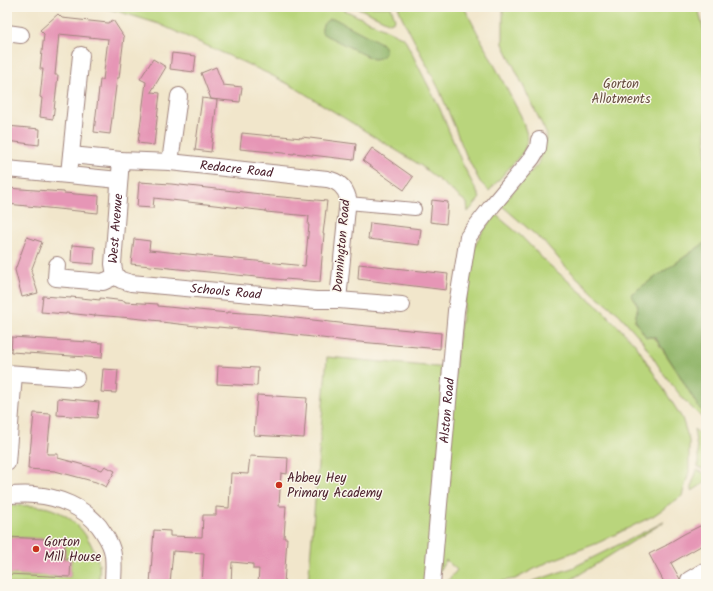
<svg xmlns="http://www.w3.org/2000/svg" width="713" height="591" viewBox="0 0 713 591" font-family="Kalam,sans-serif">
  <rect width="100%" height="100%" fill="#fbf7ec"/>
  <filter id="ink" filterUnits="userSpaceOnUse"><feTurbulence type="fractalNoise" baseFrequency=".025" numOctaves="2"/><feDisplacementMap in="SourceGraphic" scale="8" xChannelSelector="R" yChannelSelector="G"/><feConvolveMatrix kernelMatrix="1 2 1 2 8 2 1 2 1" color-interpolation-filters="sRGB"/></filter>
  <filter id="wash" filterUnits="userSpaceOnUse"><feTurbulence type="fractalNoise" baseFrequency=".012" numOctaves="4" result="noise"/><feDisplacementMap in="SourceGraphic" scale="16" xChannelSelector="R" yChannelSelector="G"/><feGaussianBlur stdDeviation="0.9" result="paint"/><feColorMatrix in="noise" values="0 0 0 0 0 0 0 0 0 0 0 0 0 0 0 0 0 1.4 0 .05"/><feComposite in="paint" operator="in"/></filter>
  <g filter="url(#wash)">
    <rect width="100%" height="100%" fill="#f1e6cb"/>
    <path fill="#b9d57b" stroke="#827a53" d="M100 7H338L404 38 440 109 462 163 480 198 468 212 467 203 420 165 294 87 269 74 159 24 120 12Z
      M356 7H391L395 19 394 21 390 23Z
      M398 7H464L521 116 528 138 524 151 489 191 480 182 466 155 439 89 402 17Z
      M503 7H698L706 40V242L632 294 638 306 635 321 646 337H654L677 371 699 408 706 415V422L684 400 663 373 641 339 619 314 593 293 565 266 547 245 501 205 538 164 547 135 503 44Z
      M495 214 520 235 546 262 603 311 636 345 682 418 689 440V472L682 496 653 516 598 543 550 561 515 579 486 584H445L457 570 446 560 437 575 458 339 474 248 481 234Z
      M327 357 448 368 425 584H308Z
      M694 429 706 439V471L698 467V455Z
      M697 470 706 474V482L692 491V484Z
      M7 505C19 506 32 505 44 507 68 512 85 529 94 551 96 555 98 560 99 565 100 571 99 578 98 584H7V574L70 577 71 559H64L65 540 7 537Z
      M664 522 564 584H525L572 568Z"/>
    <path fill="#92b66b" stroke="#6e6a4b" d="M330 19H335L381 43C390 52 384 59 373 59L325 35 322 33C321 26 324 22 330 19Z
      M706 242V415L699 408 677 371 655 337H646L635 320 638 306 631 294Z"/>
    <g id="blocks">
      <path fill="#e696b6" d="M58 14 62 18 108 23 113 20 124 37 119 78H117L110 134 94 132 100 80H103L108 39 59 34 55 75H58L53 119 40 117 42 98 40 97 43 69H40L44 34 40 30Z
        M172 53 196 56 194 72 170 69Z
        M153 59 166 67 151 92 160 93 154 145 138 143 146 82 140 79Z
        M216 67 223 85 242 87 240 102 211 99 201 73Z
        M202 98 217 100 211 152 195 150Z
        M7 126 40 129 39 145 7 141Z
        M242 133 271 136V135L302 138V137L356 144 354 160 294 153V154L240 149Z
        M372 148 413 177 404 190 363 161Z
        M139 182 171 184 261 194V195L327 201 323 234H324L320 282 285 279V280L131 264 134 239 150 241 149 250 305 266 309 225H308L309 216 266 212V211L154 198 153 208 137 207Z
        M7 188 64 192V193L99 196 98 213 7 204Z
        M432 200 448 202 446 224 430 222Z
        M370 223 421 229 419 245 368 239Z
        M27 237 42 242 31 271 38 293 22 297 15 270Z
        M72 245 95 247 94 264 71 262Z
        M359 264 448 274 446 290 358 279Z
        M43 296 71 298V297L100 300V298L125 301V302L158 304V306L228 313V312L260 314 357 325 441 333 440 349 348 341 251 330 218 327V328L205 327 161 322V321L132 318 95 315V316L66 313V314L41 312Z
        M12 337 103 343 102 358 11 352Z
        M218 366 258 368 257 386 217 384Z
        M103 369 118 370 116 393 101 392Z
        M257 395 307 398 304 438 254 435Z
        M58 398 99 402 97 418 57 415Z
        M34 413 51 414 47 454H58V458L102 470 105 466 115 471 106 487 96 482 55 471 28 469 29 453H30Z
        M250 456 288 458 287 474 281 473 279 506H286L284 538H287L284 584H258L259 569H253V564L232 562 231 584H202L204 553 173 551 170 584H150L154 530 170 531V536L202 537 203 515H216V507L229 508 231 473 248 474Z
        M702 525 706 532V543L671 563 680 579 681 584H665L649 554 667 545V544L684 534Z
        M7 537 65 540 64 559H71L70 577 7 574Z"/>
    </g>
  </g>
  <g filter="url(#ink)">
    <use href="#blocks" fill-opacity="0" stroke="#9e827b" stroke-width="1"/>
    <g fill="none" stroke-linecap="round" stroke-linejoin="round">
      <g stroke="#9e827b" stroke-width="14">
        <path id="pedestrian" d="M348 203 415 209"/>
      </g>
      <g stroke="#9e827b" stroke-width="18">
        <g id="minor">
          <path d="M7 33 21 35"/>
          <path id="s1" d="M71 155 121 160 170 162 327 179C338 181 345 187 348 198L338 300"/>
          <path d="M170 162 179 96"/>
          <path d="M7 169 119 180"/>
          <path d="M69 174 81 55"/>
          <path d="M57 265 56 278 103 282 116 276"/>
          <path id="s2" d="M116 276 121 280 131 283 316 300H338L402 305"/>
          <path id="s3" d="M116 276 114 270 113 264 121 160"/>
          <path d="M7 373 76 378"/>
          <path d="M7 463 14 374"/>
          <path d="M7 495C16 495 26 494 35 495 59 497 83 507 99 526 104 533 110 542 112 550 115 561 113 573 113 584"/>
          <path d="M689 580 706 570"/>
          <path id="s4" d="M432 584 456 311 468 237 492 206 532 158 538 148 539 140"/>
        </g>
      </g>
      <use href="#pedestrian" stroke="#fff" stroke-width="12"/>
      <use href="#minor" stroke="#fff" stroke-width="16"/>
    </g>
  </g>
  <g fill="#c8321e" stroke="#fbf7ec" stroke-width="1.5">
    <circle cx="279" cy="485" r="4"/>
    <circle cx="36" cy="549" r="4"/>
  </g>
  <g text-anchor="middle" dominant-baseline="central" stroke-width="3" stroke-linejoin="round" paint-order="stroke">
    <g font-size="13" fill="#664c3f" stroke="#fbf7ec">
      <text x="621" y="84">Gorton<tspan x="621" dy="15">Allotments</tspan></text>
    </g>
    <g font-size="13" fill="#4a1f2b" stroke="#fbf7ec">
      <text stroke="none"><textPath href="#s1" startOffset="166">Redacre Road</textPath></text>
      <text stroke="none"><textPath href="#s3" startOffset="48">West Avenue</textPath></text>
      <text transform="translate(342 246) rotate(-85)">Donnington Road</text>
      <text stroke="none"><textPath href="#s2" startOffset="112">Schools Road</textPath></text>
      <text stroke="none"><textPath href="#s4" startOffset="174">Alston Road</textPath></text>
    </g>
    <g font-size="13" fill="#4a1f2b" stroke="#fbf7ec" text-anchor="start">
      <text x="287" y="478">Abbey Hey<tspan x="287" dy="15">Primary Academy</tspan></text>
      <text x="44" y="542">Gorton<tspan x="44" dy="15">Mill House</tspan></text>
    </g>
  </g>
  <rect width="713" height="591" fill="none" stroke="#fbf7ec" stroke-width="24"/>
</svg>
